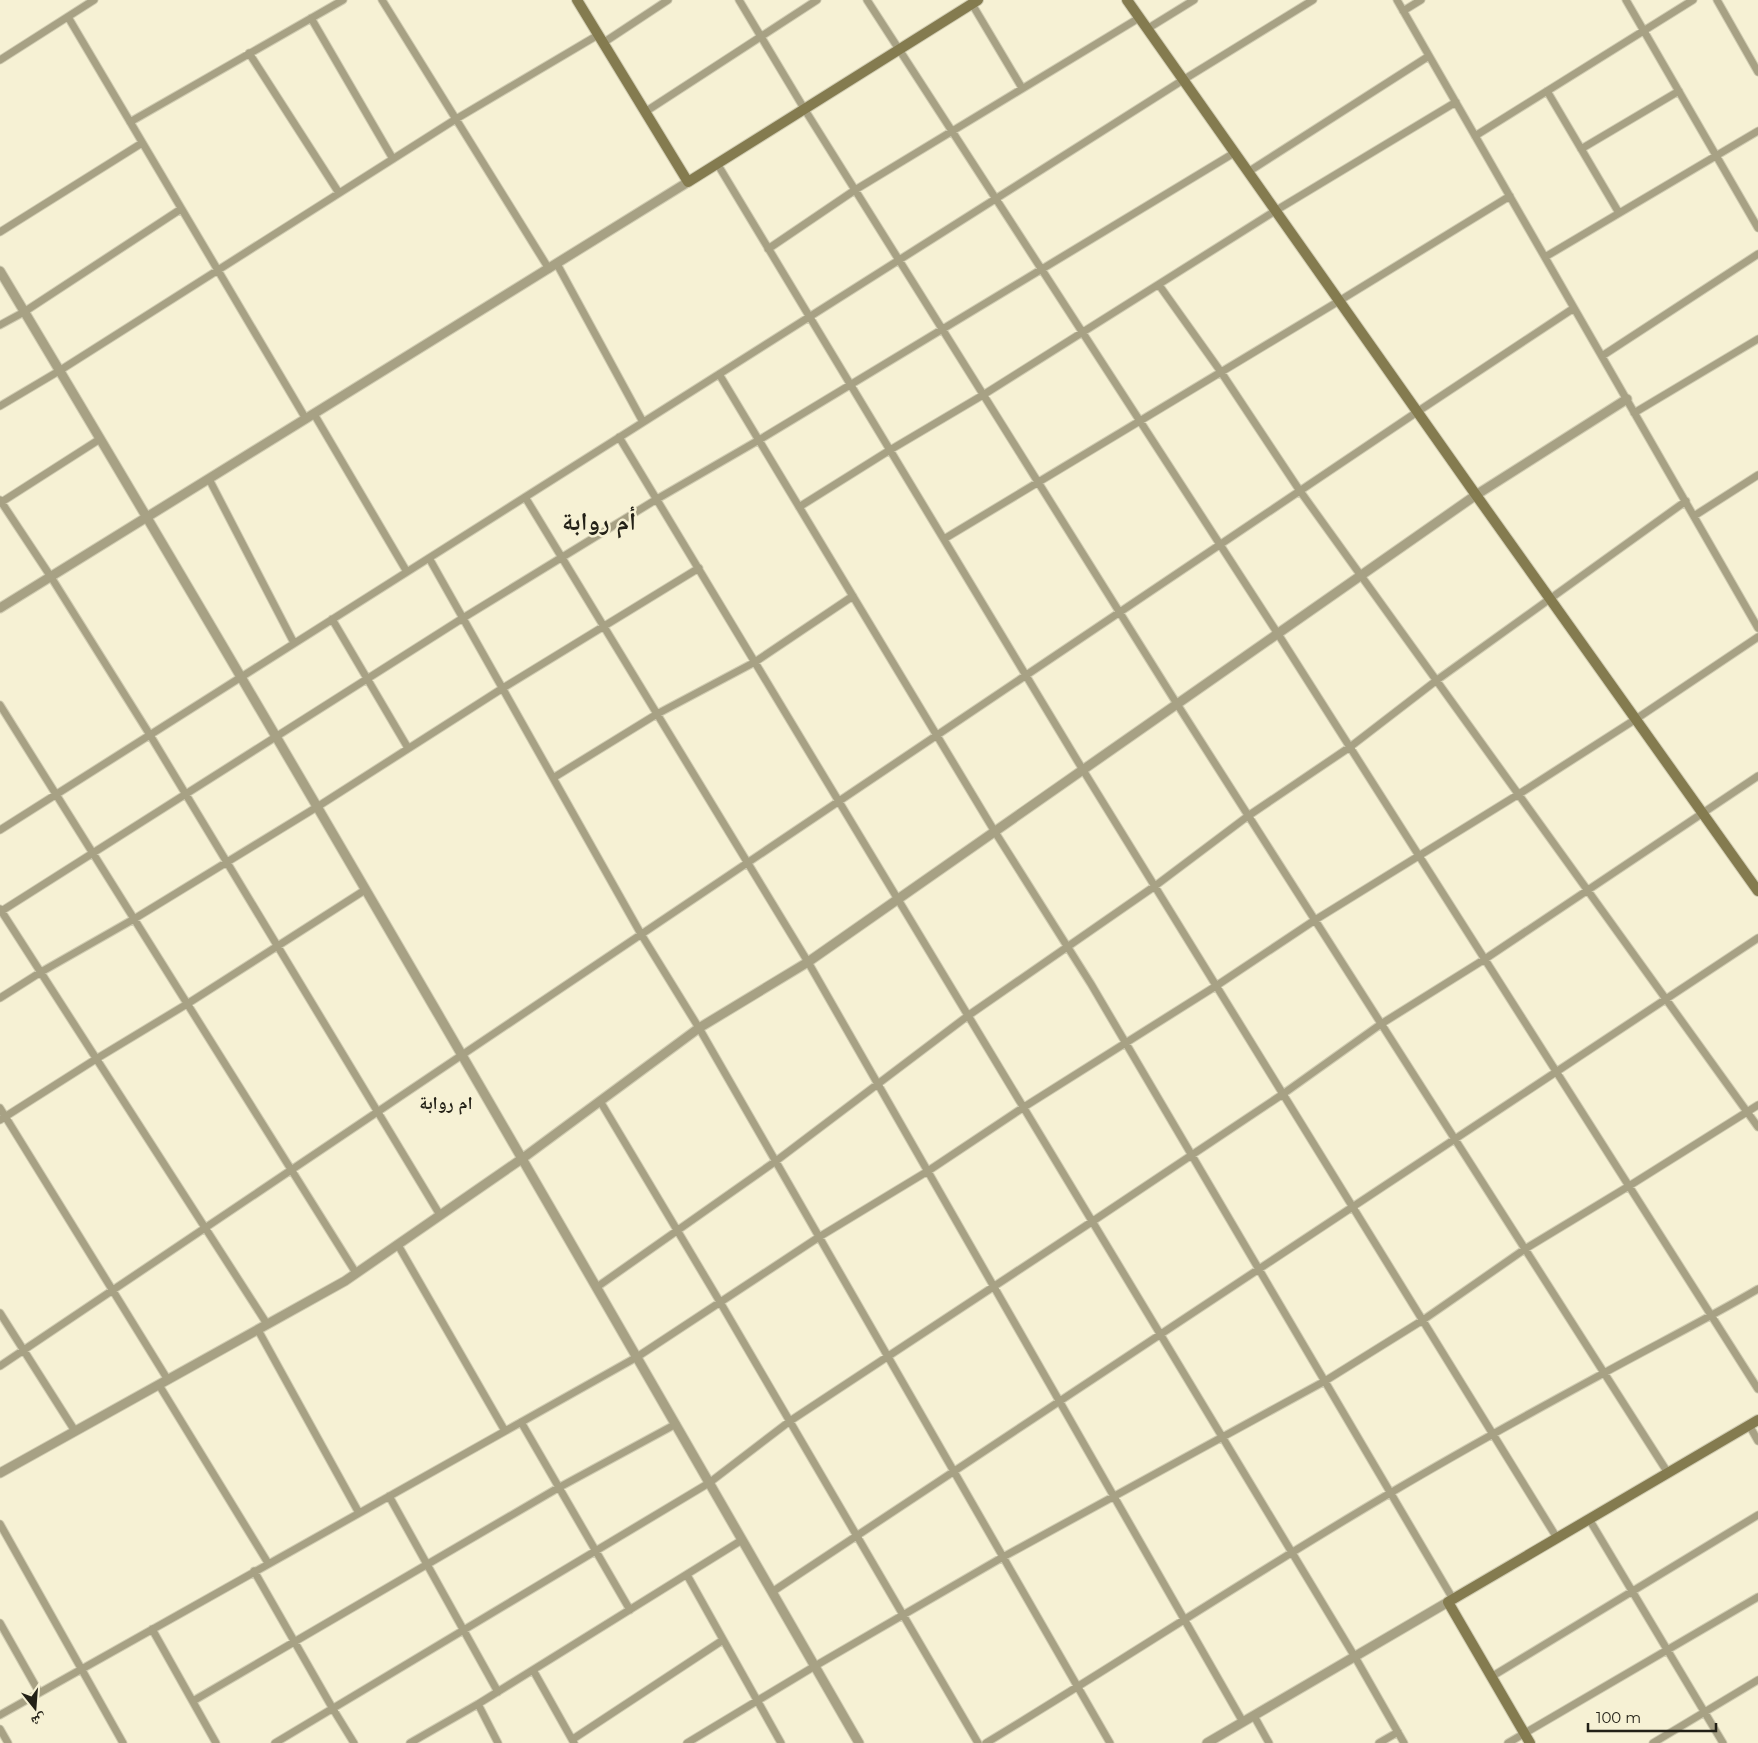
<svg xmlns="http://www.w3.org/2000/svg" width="1758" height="1743" viewBox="0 0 1758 1743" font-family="Montserrat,'Noto Naskh Arabic',sans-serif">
  <rect width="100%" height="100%" fill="#f6f1d4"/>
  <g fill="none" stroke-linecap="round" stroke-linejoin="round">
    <g stroke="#d0ccb2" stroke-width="9">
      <path id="minor" d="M382 0 549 269
        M739 0 805 110 1177 704 1668 1473
        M867 0 1278 634 1758 1389
        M1397 0 1758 628
        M1626 0 1758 228
        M1717 0 1758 72
        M972 4 1022 88
        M1403 11 1421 0
        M68 17 306 419
        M311 18 393 159
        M1147 29 1194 0
        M603 43 668 0
        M249 53 339 193
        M0 60 94 0
        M1547 91 1619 213
        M645 112 817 0
        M130 122 343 0
        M1475 136 1693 0
        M1581 149 1679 91
        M718 165 1083 770 1557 1538
        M1248 172 1429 56
        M0 232 142 143
        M768 249 855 190 1139 18
        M1545 257 1758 131
        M557 264 643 422
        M1159 285 1221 372 1300 491 1758 1127
        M0 325 24 312 181 209
        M1602 356 1758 254
        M719 374 995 832 1091 984 1453 1599
        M0 406 59 371 456 119 598 35
        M1634 413 1758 339
        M314 414 407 572
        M619 437 1355 1657 1404 1743
        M209 479 294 643
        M525 497 808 962 1243 1722
        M0 500 51 577 150 735 440 1215
        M0 503 100 439
        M799 507 890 450 983 395 1275 211 1456 102
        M1694 516 1758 475
        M944 539 1339 301 1510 196
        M429 558 641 934 699 1028 1110 1743
        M332 619 408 748
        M0 705 356 1273
        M553 778 657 714 755 662 853 596
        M0 830 1183 80 1313 0
        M0 909 267 1324
        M0 912 463 618 657 499 759 440 1234 153
        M0 998 41 972 134 919 317 807 503 688 699 568
        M600 1101 720 1302 978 1743
        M0 1108 168 1380
        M0 1120 96 1059 187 1004 365 890
        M398 1245 505 1431
        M597 1287 776 1161 969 1015 1155 886 1248 816 1350 747 1437 680 1686 501
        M0 1313 75 1431
        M258 1330 359 1513
        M0 1366 1417 412 1574 308
        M159 1385 268 1563
        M521 1422 630 1610
        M1749 1425 1758 1441
        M389 1496 498 1692
        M1589 1519 1723 1743
        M0 1524 123 1743
        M254 1571 333 1709 354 1743
        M687 1575 781 1743
        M772 1592 1758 938
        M0 1623 39 1692
        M152 1629 216 1743
        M533 1670 574 1743
        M1491 1677 1758 1515
        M193 1701 558 1488 676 1424
        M478 1704 498 1743
        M0 1715 637 1357 819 1237 928 1171 1024 1107 1216 986 1315 920 1519 794 1636 719 1758 637
        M1254 1716 1269 1743
        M0 1729 8 1743
        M573 1739 723 1640
        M275 1743 709 1483 790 1421 1093 1221 1283 1094 1381 1024 1485 959 1758 776
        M410 1743 478 1704 742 1540
        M687 1743 815 1666 1003 1557 1325 1381 1423 1320 1525 1249 1629 1186 1758 1105
        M986 1743C1122 1661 1254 1573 1392 1492 1461 1451 1532 1412 1604 1373 1655 1345 1707 1319 1758 1289
        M1379 1743 1398 1732
        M1508 1743 1758 1597
        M1653 1743 1758 1680"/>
    </g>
    <g stroke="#d0ccb2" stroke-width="11">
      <path id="tertiary" d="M0 271C292 758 576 1251 859 1743
        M0 608 688 182
        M0 1473 345 1281 523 1158 699 1028 808 962 1476 495 1627 399
        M1207 1743 1448 1602"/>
    </g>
    <g stroke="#d0ccb2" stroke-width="12">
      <path id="secondary" d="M577 0 688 182 978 0
        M1127 0 1476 495 1758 891
        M1530 1743 1448 1602 1758 1420"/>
    </g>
    <use href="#minor" stroke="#a7a184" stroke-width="7"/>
    <use href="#tertiary" stroke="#a7a184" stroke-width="9"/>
    <use href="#secondary" stroke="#847b4f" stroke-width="10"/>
  </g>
  <g text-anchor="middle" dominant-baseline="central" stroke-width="5" stroke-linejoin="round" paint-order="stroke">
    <g font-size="18" font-weight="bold" fill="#232117" stroke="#f6f1d4">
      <text x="446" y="1103">ام روابة</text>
    </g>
    <g font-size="25" font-weight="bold" fill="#232117" stroke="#f6f1d4">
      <text x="599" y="521">أم روابة</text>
    </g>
  </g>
  <g transform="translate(35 1708) rotate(163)" stroke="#f6f1d4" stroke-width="4" paint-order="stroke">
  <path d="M0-4L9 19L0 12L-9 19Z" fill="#232117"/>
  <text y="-8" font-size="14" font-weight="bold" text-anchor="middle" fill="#232117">ش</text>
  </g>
  <path d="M1588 1723v8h128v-8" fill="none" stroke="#232117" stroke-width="2.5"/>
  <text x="1596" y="1723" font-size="15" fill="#232117" stroke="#f6f1d4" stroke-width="4" paint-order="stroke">100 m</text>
</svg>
